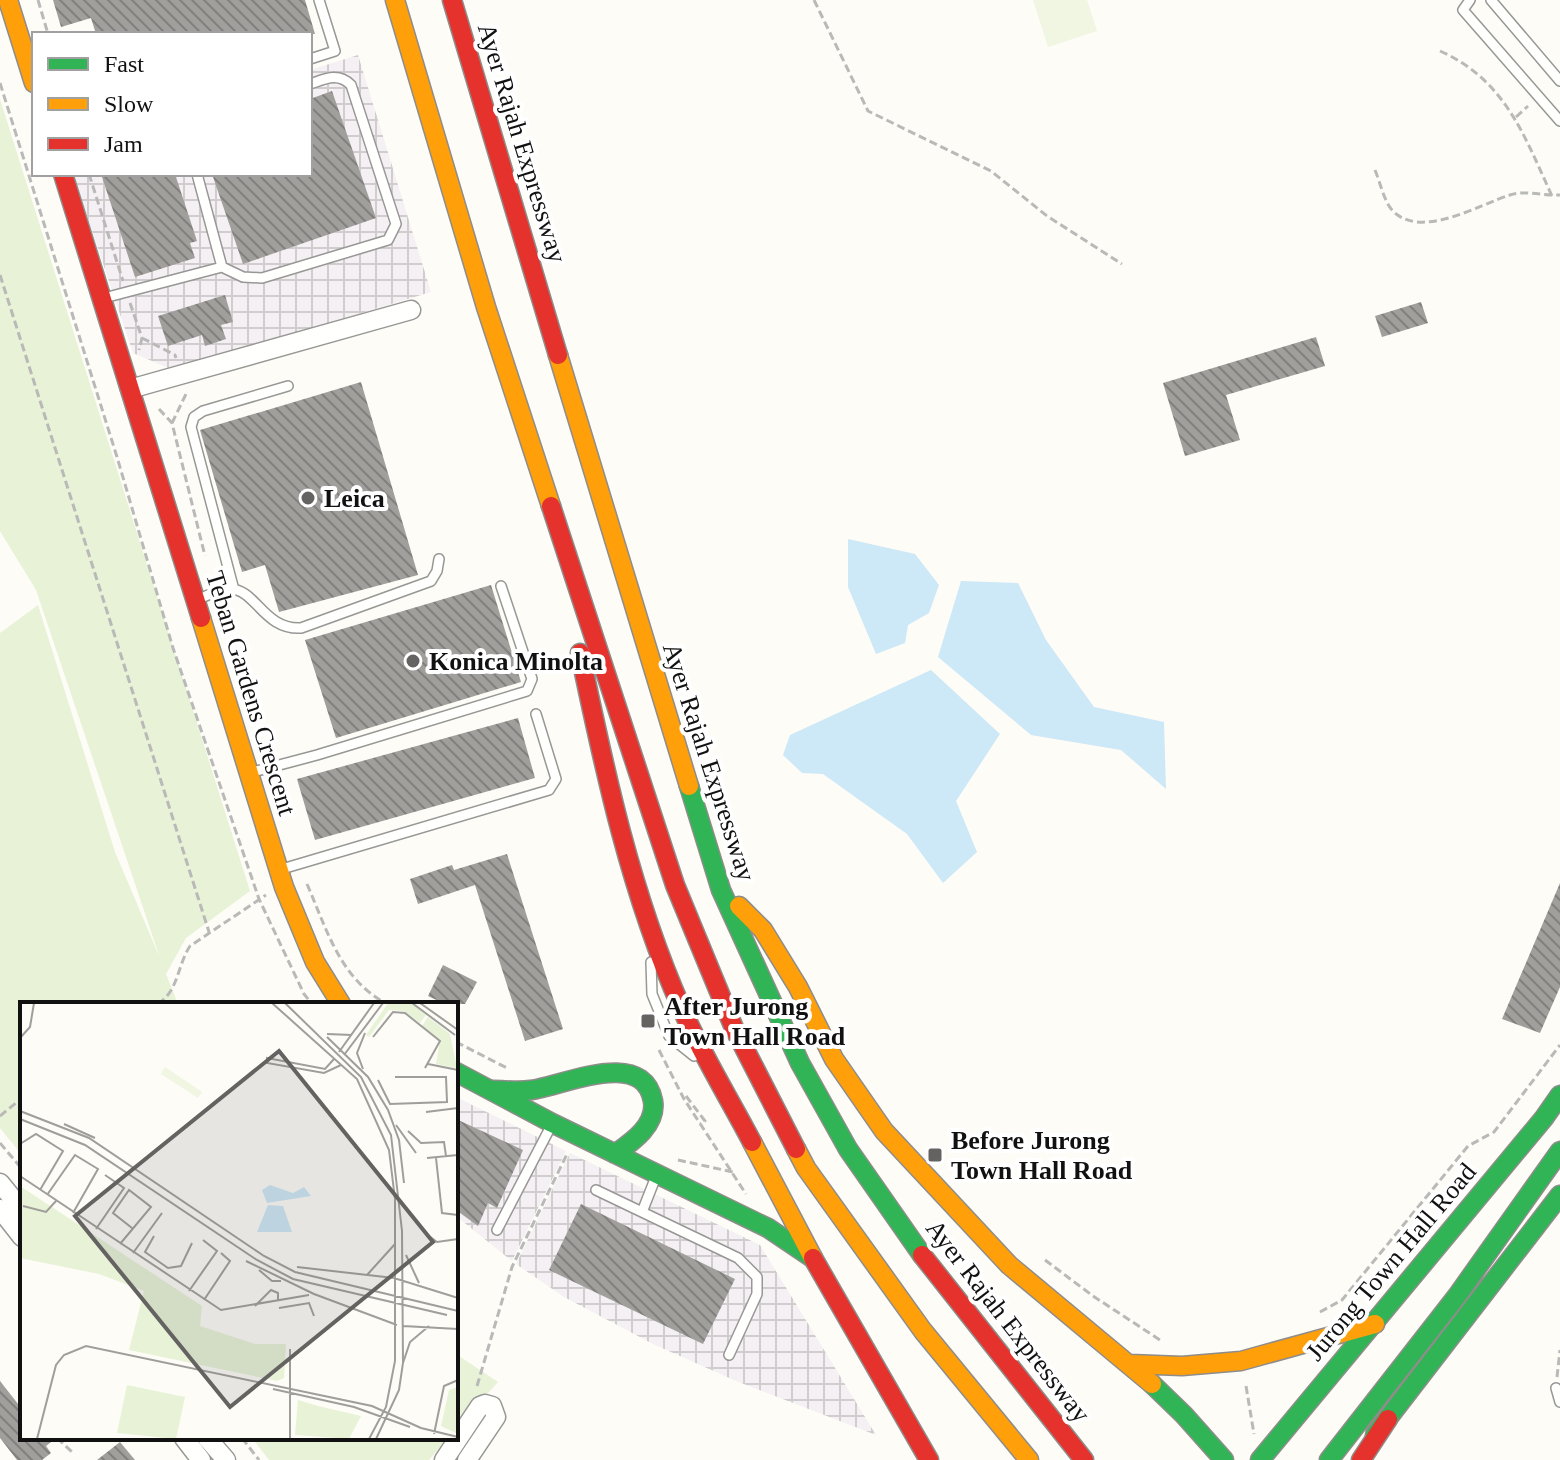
<svg xmlns="http://www.w3.org/2000/svg" width="1560" height="1460" viewBox="0 0 1560 1460" font-family="'Times New Roman',serif">
  <defs>
    <pattern id="industrial-grid" width="8" height="8" patternUnits="userSpaceOnUse" patternTransform="scale(2)"><rect width="8" height="8" fill="#f5f0f3"/><path d="M0 4h8M4 0v8" fill="none" stroke="#d1cdcf"/></pattern>
    <pattern id="building-back-hatch" width="6" height="6" patternUnits="userSpaceOnUse" patternTransform="scale(2)"><rect width="6" height="6" fill="#a19f9c"/><path d="M-1 5l2 2M0 0l6 6M5-1l2 2" fill="none" stroke="#82807e"/></pattern>
  </defs>
  <rect width="100%" height="100%" fill="#fdfcf7"/>
  <path fill="url(#industrial-grid)" d="M358 55 431 292 173 370 133 353 73 174H310V70Z
    M456 1097 566 1151 512 1261 456 1216Z
    M570 1153 760 1245 876 1435 736 1381 653 1344 564 1297 516 1264Z"/>
  <path fill="#e7f2d7" d="M0 99 250 891 186 938 166 974 178 1004H22V1155L0 1128V633L38 605 115 852 160 958 36 590 0 531Z
    M456 1354 498 1382 456 1429Z
    M252 1438H448L429 1460H269Z"/>
  <path fill="#f0f6e1" d="M1033 0H1087L1097 31 1048 47Z"/>
  <path fill="#cde8f6" d="M848 539 915 554 939 585 929 613 908 625 905 643 876 654 848 587Z
    M961 581 1018 583 1046 640 1094 707 1164 722 1166 789 1121 750 1031 735 938 657Z
    M931 670 1000 734 956 801 977 852 943 883 907 834 823 774 802 773 783 755 790 735Z"/>
  <path fill="url(#building-back-hatch)" d="M53 0H305L315 34H96L91 18 61 27Z
    M332 91 376 218 243 264 212 174H310V99Z
    M101 174H175L197 241 190 243 195 258 135 277Z
    M225 295 233 322 221 325 226 339 205 346 202 335 168 346 158 316Z
    M1421 302 1428 323 1382 337 1375 316Z
    M1316 337 1325 366 1226 395 1240 440 1185 456 1163 383Z
    M361 382 418 575 279 612 265 565 242 572 200 430Z
    M491 585 521 682 336 738 305 640Z
    M518 718 535 778 315 840 297 779Z
    M507 854 563 1029 525 1041 475 885 418 904 410 879 452 865 454 870Z
    M1560 883V987L1540 1033 1502 1019Z
    M443 965 477 982 465 1004H445L428 996Z
    M456 1119 523 1150 497 1208 488 1203 478 1226 456 1210Z
    M581 1204 735 1279 703 1344 549 1270Z
    M0 1381 22 1409V1438H56L46 1446 51 1453 42 1460H17L0 1438Z
    M120 1442 135 1460H97Z"/>
  <g fill="none" stroke-linecap="round" stroke-linejoin="round">
    <g stroke="#979795" stroke-width="12">
      <path id="lane" d="M1470 0 1463 10 1560 121
        M1491 0 1560 81
        M310 59 335 51 319 0
        M197 174 222 267
        M104 298 222 267 243 277 262 278 388 240 396 224 351 85C338 72 325 79 310 84
        M234 590 191 427 194 417 203 411 288 386
        M198 599C207 596 220 589 229 589 256 588 263 630 301 628L431 581 437 571 439 559
        M249 773 317 755 527 691 532 679 501 586
        M282 869 549 790 556 779 536 714
        M651 962 652 994 669 1036 694 1056
        M596 1190 738 1258 757 1277V1294L729 1355
        M642 1212 657 1174
        M497 1230 551 1126
        M1556 1388 1560 1402"/>
    </g>
    <g stroke="#979795" stroke-width="21">
      <path id="street" d="M130 389 411 310
        M0 1183 22 1210
        M0 1209 22 1237
        M184 1438 201 1460
        M207 1438 226 1460
        M444 1460 480 1406 485 1404 492 1406 496 1417 467 1460"/>
    </g>
    <g stroke="#8e8d8b" stroke-width="21">
      <path id="fast" d="M689 786 721 890 800 1063 848 1149 922 1255
        M456 1072 552 1123 768 1228 811 1257
        M493 1090C505 1090 518 1092 531 1090 563 1086 643 1047 653 1101 657 1125 632 1142 615 1154
        M1152 1384 1184 1415 1224 1460
        M1375 1435 1560 1195
        M1260 1460 1544 1118 1560 1095
        M1329 1460 1457 1296 1560 1151"/>
    </g>
    <g stroke="#8e8d8b" stroke-width="21">
      <path id="slow" d="M8 0 34 83
        M395 0 486 307 551 506
        M558 355 689 786
        M201 618 284 887 315 962 341 1004
        M739 906 763 930 798 987 834 1059 884 1131 1009 1265 1152 1384
        M752 1142 813 1258
        M796 1149 806 1168 923 1331 1029 1460
        M1130 1364 1182 1366 1241 1361 1375 1324"/>
    </g>
    <g stroke="#8e8d8b" stroke-width="21">
      <path id="jam" d="M452 0 558 355
        M63 174 201 618
        M551 506 675 885 734 1028 796 1149
        M580 653C605 773 631 894 681 1007 701 1053 729 1098 752 1142
        M922 1255 1084 1460
        M813 1258 929 1460
        M1361 1460 1388 1419"/>
    </g>
    <path stroke="#b9b9b8" stroke-width="3" stroke-dasharray="8 4" stroke-linecap="butt" d="M38 0 48 34
      M814 0 868 111 991 171 1047 216 1122 264
      M1440 51C1505 80 1524 135 1552 196
      M0 83 117 457 173 648 259 899 304 994 312 1004
      M1516 117 1528 106
      M1375 170C1380 182 1384 201 1392 210 1420 241 1480 204 1510 195 1525 190 1544 196 1560 195
      M89 174 123 281
      M0 275 209 932
      M130 303 142 338 139 350
      M142 338 175 355 176 358
      M159 409 172 423 205 556
      M172 423 187 392
      M307 884C327 930 340 979 387 1004
      M158 1004C179 990 177 966 190 946L266 895
      M456 1042 509 1069
      M659 1050 684 1099 746 1194
      M686 1096 705 1121 700 1124
      M0 1116 22 1098
      M0 1143 22 1169
      M678 1160 733 1172
      M1045 1260 1093 1296 1160 1340
      M1320 1312 1342 1300 1468 1146 1494 1132 1560 1045
      M1557 1377 1560 1350
      M477 1386 512 1267 568 1152
      M1246 1386 1254 1434
      M57 1438 72 1452
      M242 1438 259 1460"/>
    <use href="#lane" stroke="#fffffe" stroke-width="9"/>
    <use href="#street" stroke="#fffffe" stroke-width="18"/>
    <use href="#fast" stroke="#30b455" stroke-width="18"/>
    <use href="#slow" stroke="#ff9f0a" stroke-width="18"/>
    <use href="#jam" stroke="#e5322d" stroke-width="18"/>
  </g>
  <g fill="#646362" stroke="#fff" stroke-width="3">
    <circle cx="308" cy="498" r="8"/>
    <circle cx="413" cy="661" r="8"/>
    <rect x="640" y="1013" width="16" height="16" rx="4"/>
    <rect x="927" y="1147" width="16" height="16" rx="4"/>
  </g>
  <g text-anchor="middle" dominant-baseline="central" stroke-width="8" stroke-linejoin="round" paint-order="stroke">
    <g font-size="26" fill="#111" stroke="#fff">
      <text transform="translate(522 143) rotate(73)">Ayer Rajah Expressway</text>
      <text transform="translate(251 693) rotate(73)">Teban Gardens Crescent</text>
      <text transform="translate(709 762) rotate(72)">Ayer Rajah Expressway</text>
      <text transform="translate(1391 1262) rotate(-50)">Jurong Town Hall Road</text>
      <text transform="translate(1008 1321) rotate(52)">Ayer Rajah Expressway</text>
    </g>
    <g font-size="26" font-weight="bold" fill="#111" stroke="#fff" text-anchor="start">
      <text x="324" y="498">Leica</text>
      <text x="429" y="661">Konica Minolta</text>
      <text x="664" y="1006">After Jurong<tspan x="664" dy="30">Town Hall Road</tspan></text>
      <text x="951" y="1140">Before Jurong<tspan x="951" dy="30">Town Hall Road</tspan></text>
    </g>
  </g>
  <g transform="translate(20 1002)">
    <rect width="438" height="438" fill="#fdfcf7"/>
    <path d="M368 1H391L406 13 400 21 384 9 369 8 349 35 346 33ZM408 15 430 32 437 66 416 62 420 38 402 24ZM0 184 182 304 180 324 235 342H266L264 376 257 379 109 348 124 289 79 272 0 256ZM107 383 165 395 156 437 97 431ZM438 385V432L421 424 429 388ZM278 398 298 404 341 414 329 437 275 433Z" fill="#e7f2d7"/>
    <path d="M145 65 182 90 178 96 141 72Z" fill="#f0f6e1"/>
    <path d="M250 183 273 191 284 185 291 194 247 201 242 188ZM248 203 263 204 272 230H237Z" fill="#cde8f6"/>
    <path fill="none" stroke="#9f9e9b" stroke-width="2" d="M252 1 337 77 369 148 375 197V359L366 405 349 437M265 1 341 75 371 133 382 229 383 361 379 388 356 437M392 1 435 33M400 1 438 28M307 32 332 33M307 35 348 75 368 108 379 138 384 181M353 35 373 10 385 11 420 39 405 66M0 36 10 25 14 1M319 50 354 1M324 53 363 1M314 57 305 67 247 56V61L304 71 321 63M408 62 438 68M343 67 337 51 345 31M358 78 370 102 427 100 426 75H375M0 109 69 136 244 254 275 270 438 309M406 110 438 106M0 117 65 143 237 258 273 277 427 313M44 122 75 136M376 123 396 151M388 129 401 141 424 140 426 154M0 142 16 132 43 149 20 188M407 156 438 153M416 156 422 211 438 213M0 174 201 308 289 293M27 193 55 153 78 167 53 211M3 204 26 210 36 199M76 227 104 186 85 173M405 231 417 240 438 237M134 234 125 250 148 266 161 264 172 241M100 242 131 205 109 188 93 211 112 226M113 251 142 211M386 253 399 281M226 259 294 292M277 265 374 276 438 296M239 268 252 279H261M347 273 375 242M169 289 197 249 183 238M294 292 377 323M184 298 210 259 201 251M235 304 251 288 258 291V300M259 306 289 301 294 314M383 324 438 327M383 361 390 340 409 324M253 387 334 405 390 425M414 432 424 384 438 378M17 437 36 363 44 353 66 344 352 404 401 426 438 435M270 437V347"/>
    <path fill="#646362" fill-opacity="0.15" stroke="#646362" stroke-width="4" d="M259 49 413 240 210 405 55 214Z"/>
    <rect width="438" height="438" fill="none" stroke="#111" stroke-width="4"/>
  </g>
  <rect x="32" y="32" width="280" height="144" fill="#ffffff" stroke="#a0a0a0" stroke-width="2"/>
  <rect x="48" y="58" width="40" height="12" fill="#30b455" stroke="#a0a0a0" stroke-width="2"/>
  <text x="104" y="72" font-size="24" fill="#111111">Fast</text>
  <rect x="48" y="98" width="40" height="12" fill="#ff9f0a" stroke="#a0a0a0" stroke-width="2"/>
  <text x="104" y="112" font-size="24" fill="#111111">Slow</text>
  <rect x="48" y="138" width="40" height="12" fill="#e5322d" stroke="#a0a0a0" stroke-width="2"/>
  <text x="104" y="152" font-size="24" fill="#111111">Jam</text>
</svg>
